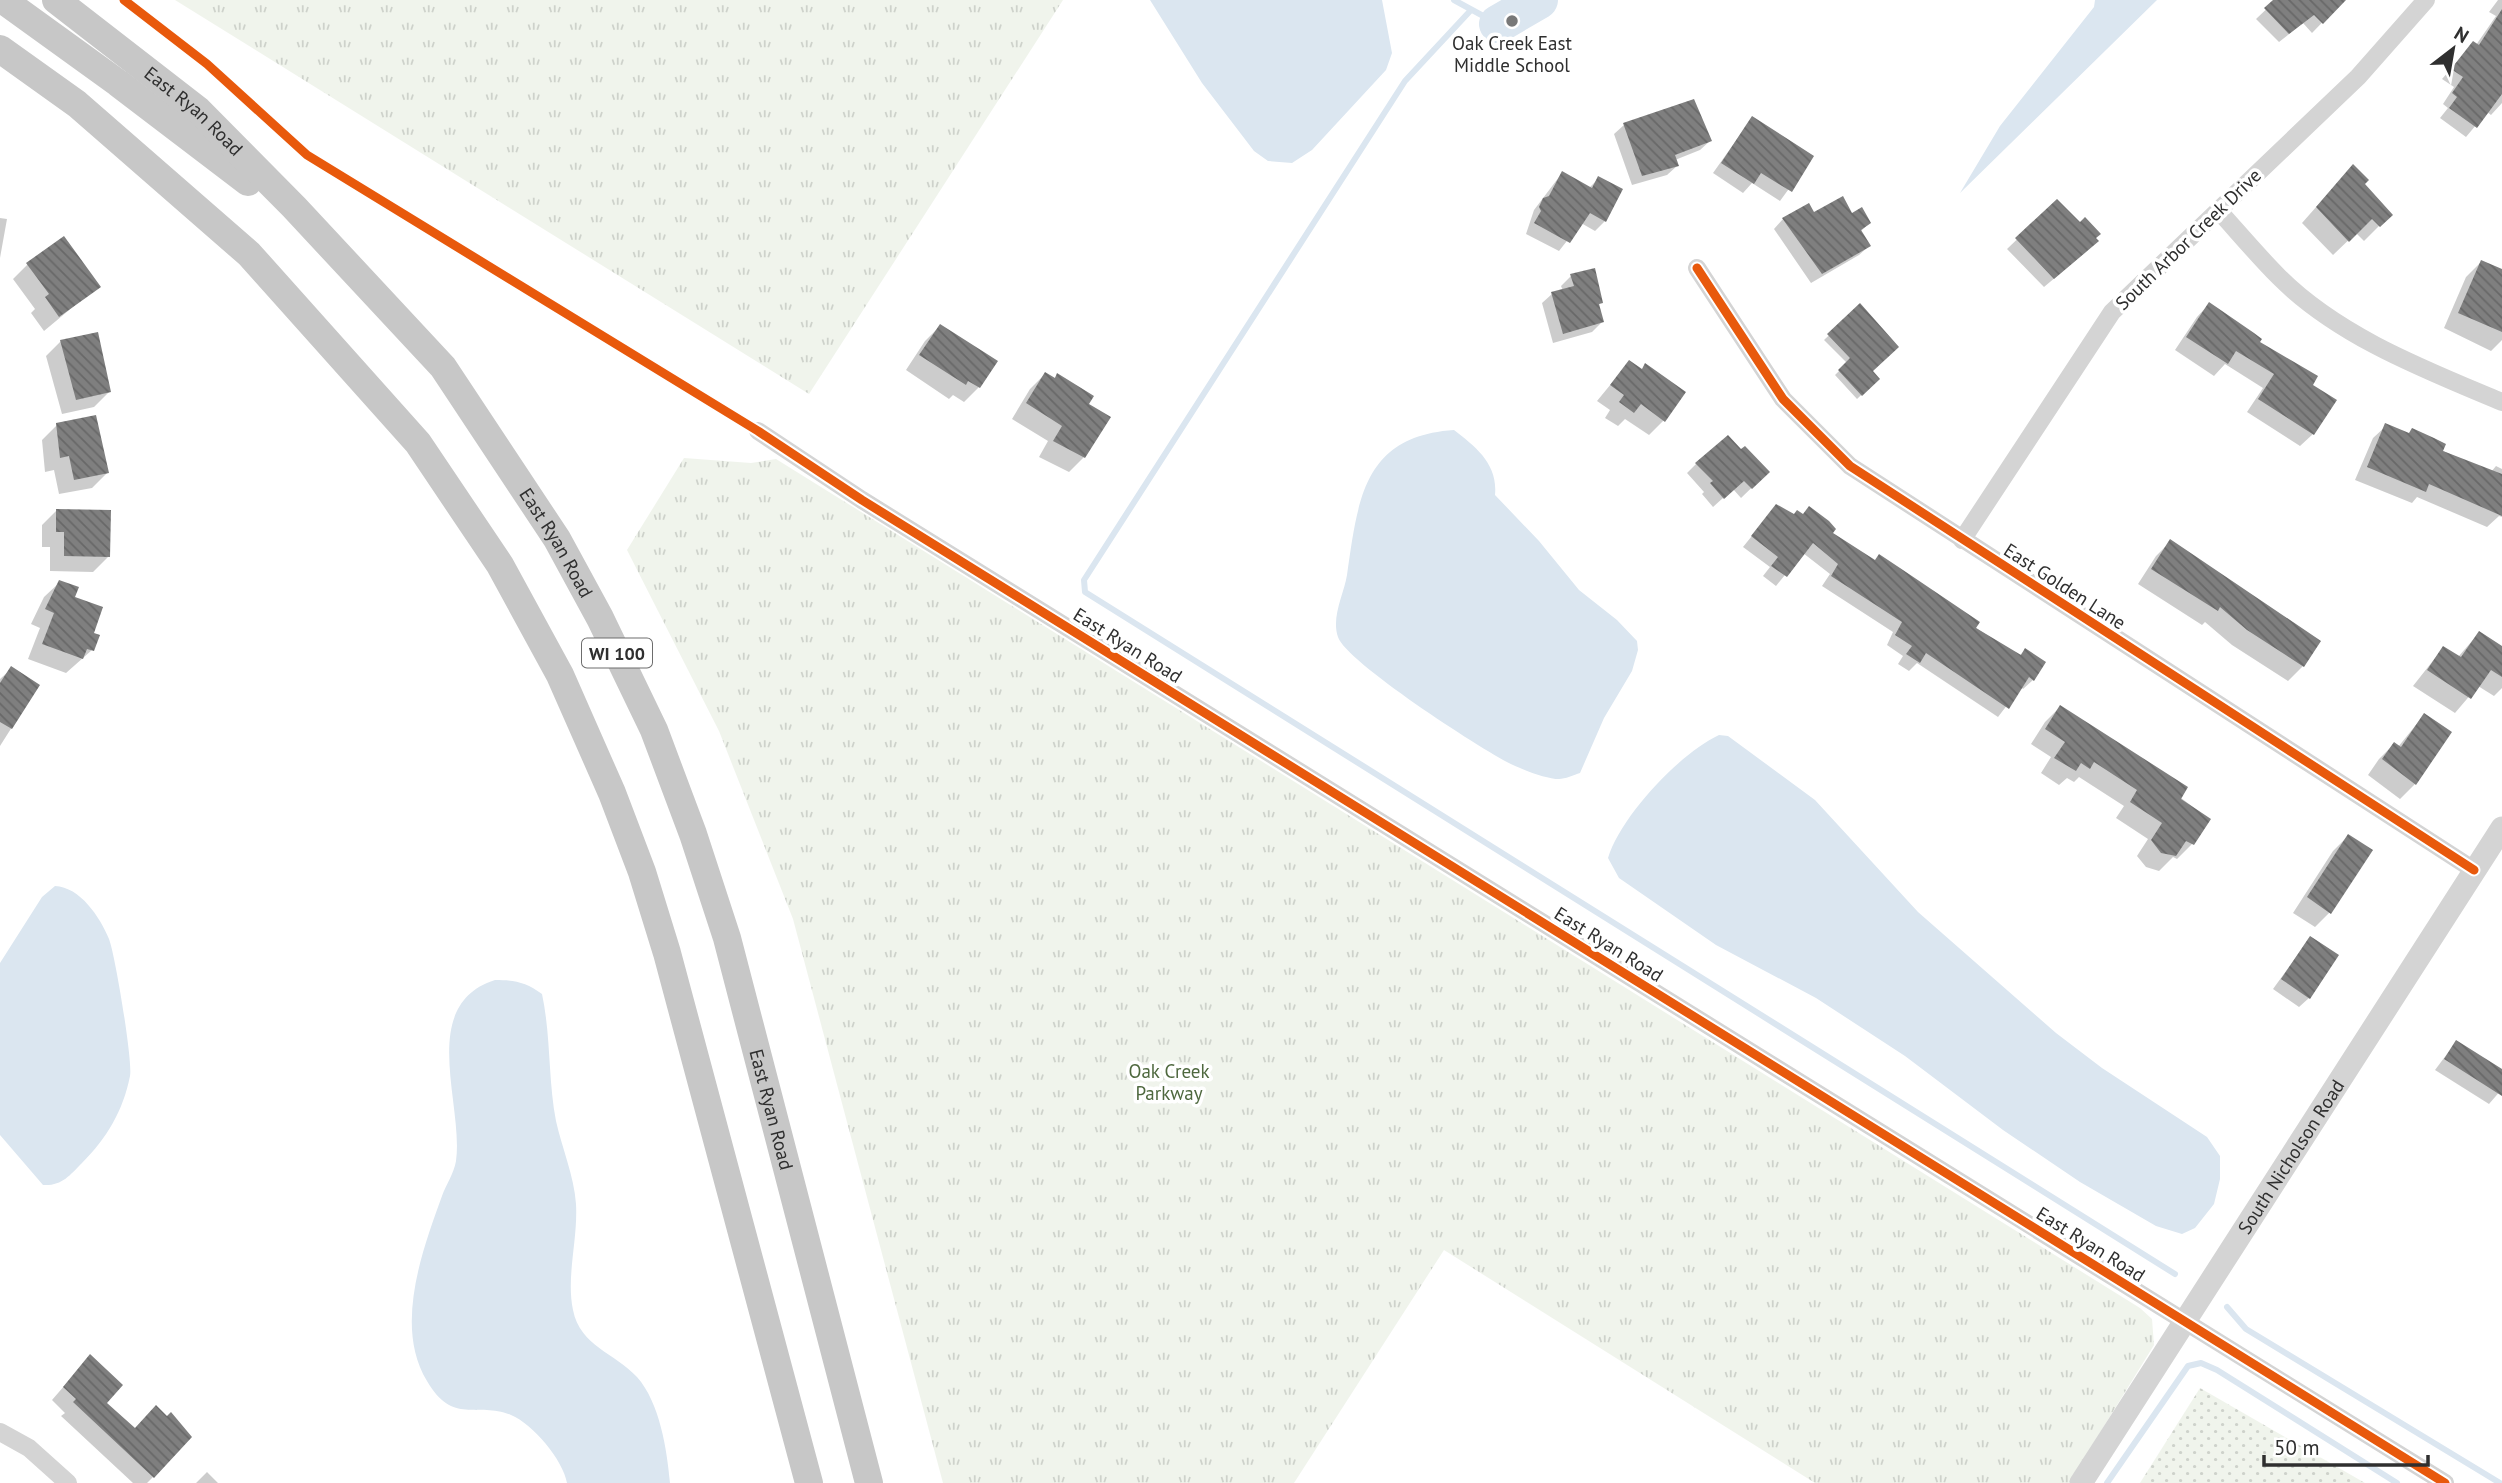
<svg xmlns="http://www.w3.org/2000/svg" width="2502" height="1483" viewBox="0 0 2502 1483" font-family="'PT Sans',sans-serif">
  <defs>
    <pattern id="grass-dots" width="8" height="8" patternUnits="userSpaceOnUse" patternTransform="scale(1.75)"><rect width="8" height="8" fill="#f0f4ec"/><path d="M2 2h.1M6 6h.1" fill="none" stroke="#ced2cb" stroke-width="1.8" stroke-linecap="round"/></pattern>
    <pattern id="park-tufts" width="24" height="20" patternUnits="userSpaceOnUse" patternTransform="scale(1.75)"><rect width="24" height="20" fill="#f0f4ec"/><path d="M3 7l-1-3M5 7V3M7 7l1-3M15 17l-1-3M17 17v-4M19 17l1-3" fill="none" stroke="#ced2cb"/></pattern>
    <pattern id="building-back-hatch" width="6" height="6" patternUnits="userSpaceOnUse" patternTransform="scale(1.75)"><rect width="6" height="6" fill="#7f7f7f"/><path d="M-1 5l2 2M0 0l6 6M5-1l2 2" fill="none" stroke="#686868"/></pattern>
  </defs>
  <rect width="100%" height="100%" fill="#fff"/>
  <path fill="url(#grass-dots)" d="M2200 1388 2365 1483H2140Z"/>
  <path fill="url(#park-tufts)" d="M175 0H1063L809 394Z
    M684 458 751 463 776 459 2140 1308 2152 1319 2154 1345 2069 1483H1815L1444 1250 1294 1483H943L793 919 719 731 627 550Z"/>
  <path fill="#dbe6f0" d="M1150 0H1382L1392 53 1386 70 1312 150 1292 163 1268 161 1254 151 1202 83Z
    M2095 0H2157L1960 193 2000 126 2094 7Z
    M1454 430C1476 447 1498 464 1495 495L1539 541 1579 590 1617 620 1637 641 1638 650 1632 671 1604 718 1580 773C1574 775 1565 779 1559 779 1547 779 1524 770 1513 765 1485 752 1346 662 1338 637 1331 617 1344 594 1347 575 1358 500 1363 436 1454 430Z
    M1719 735 1728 736 1815 800 1918 912 2056 1033 2102 1068 2207 1137 2220 1156V1179L2214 1204 2195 1228 2182 1234 2156 1226 2080 1182 2003 1130 1905 1056 1816 998 1716 945 1619 878 1608 858C1621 816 1679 754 1719 735Z
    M55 886C80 887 100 917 109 939 115 954 133 1062 130 1076 123 1111 107 1138 82 1163 69 1176 62 1186 43 1185L0 1135V963L42 897Z
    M495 980C514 980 526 982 542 994 551 1036 548 1079 556 1121 562 1148 574 1176 576 1204 578 1240 566 1276 573 1310 580 1346 615 1353 637 1377 660 1403 667 1450 670 1483H567C563 1460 533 1424 511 1415 478 1401 453 1426 427 1381 394 1327 422 1251 442 1196 446 1185 454 1173 456 1161 464 1104 417 1005 495 980Z"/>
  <path fill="#0003" d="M2276 0H2344L2312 33 2303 23 2279 42 2256 19Z
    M2498 0H2502V103L2491 115 2487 112 2466 137 2440 118 2448 108 2443 104 2454 87 2442 79 2473 43 2476 45 2496 16 2489 12Z
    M1752 118 1812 157 1780 201 1752 183 1743 193 1713 173Z
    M1624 125 1710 141 1700 150 1675 160 1677 166 1667 175 1632 185 1614 134Z
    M1562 173 1589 188 1599 178 1605 221 1595 231 1581 223 1559 251 1526 234 1534 210Z
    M2339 181 2390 215 2364 241 2356 233 2333 255 2302 223Z
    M2057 201 2080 225 2087 251 2044 287 2007 249Z
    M1813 214 1852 215 1869 223 1860 232 1869 246 1859 255 1811 283 1774 229 1783 219Z
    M0 218 7 219 0 258Z
    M2481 262 2502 271V340L2491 351 2444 328 2466 277Z
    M28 264 98 286 44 331 31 313 35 309 13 279Z
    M1571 276 1601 302 1598 306 1602 322 1592 332 1553 343 1542 303 1552 294 1563 291 1561 286Z
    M2209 304 2310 385 2313 434 2300 446 2247 412 2263 388 2225 364 2214 376 2175 350 2197 317Z
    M1860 306 1871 371 1878 379 1857 399 1835 375 1847 363 1824 340Z
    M940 326 995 361 979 387 964 402 953 395 949 399 906 370 925 341Z
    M61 341 109 392 94 407 62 414 46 356Z
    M1629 362 1664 420 1649 435 1625 419 1618 426 1605 418 1610 410 1597 401Z
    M1045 374 1054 379 1057 375 1087 405 1084 457 1069 472 1039 457 1048 441 1012 419 1030 389Z
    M57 425 107 473 92 488 59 494 54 470 45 472 42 440Z
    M2386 426 2491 472 2496 466 2502 469V517L2499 516 2487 527 2417 497 2412 503 2355 480 2373 438Z
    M1696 464 1768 472 1741 498 1733 489 1713 507 1702 494 1704 492 1687 473Z
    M1776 506 1831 533 2019 656 2025 650 2033 680 2023 689 2021 687 1998 717 1917 663 1909 671 1898 664 1903 656 1887 645 1893 632 1822 586 1830 574 1803 553 1776 586 1763 576 1770 567 1743 547Z
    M57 510 108 557 93 572 50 571V547H42V525Z
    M2171 541 2319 642 2303 666 2288 681 2232 645 2205 622 2202 625 2138 584 2156 556Z
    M60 582 73 598 91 634 92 650 66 673 28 659 40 628 31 624 44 597Z
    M2479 633 2502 649V688L2494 696 2478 686 2455 713 2413 686 2443 648 2458 657Z
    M11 669 38 686 0 746V679Z
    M2060 707 2209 819 2192 844 2177 859 2173 857 2159 871 2146 867 2137 856 2148 839 2116 818 2124 806 2079 777 2074 782 2067 778 2059 785 2041 773 2051 757 2031 744 2045 722Z
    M2424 715 2415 784 2400 799 2368 775 2379 759 2394 744 2398 747Z
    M2348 836 2330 912 2315 927 2293 913 2333 851Z
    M2310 938 2309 998 2299 1007 2273 989Z
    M2456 1042 2502 1077V1089L2489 1104 2435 1070Z
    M78 1370 153 1477 147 1483H133L61 1416 65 1413 52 1400Z
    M207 1472 218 1483H196Z"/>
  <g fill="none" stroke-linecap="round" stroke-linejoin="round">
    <path stroke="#dbe6f0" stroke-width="6" d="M1454 0 1498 24
      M1471 10 1405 81 1084 580 1085 592 2175 1274
      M2227 1307 2246 1329 2500 1483
      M2107 1483 2188 1366 2201 1363 2217 1370 2397 1483"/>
    <path stroke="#dbe6f0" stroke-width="38" d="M1498 24 1539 0"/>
  </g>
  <path fill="url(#building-back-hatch)" d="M2273 0H2346L2323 24 2314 15 2289 34 2264 8Z
    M2502 9V94L2477 128 2449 108 2457 97 2452 93 2463 77 2451 69 2473 41 2479 45Z
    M1694 99 1712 141 1675 155 1679 166 1642 176 1623 123Z
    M1752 116 1814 156 1792 192 1761 173 1754 184 1721 163Z
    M2353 164 2369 180 2365 184 2393 215 2380 227 2372 219 2349 242 2316 207Z
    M1562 171 1592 188 1598 176 1623 189 1606 222 1590 213 1570 243 1534 223 1541 211 1539 207 1543 198 1549 196Z
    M1843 196 1852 213 1862 207 1871 223 1861 230 1871 246 1822 274 1782 218 1809 203 1814 212Z
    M2057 199 2080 222 2085 217 2101 234 2096 238 2099 241 2054 279 2015 238Z
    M64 236 101 287 59 317 45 297 49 294 26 263Z
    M2481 260 2502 269V332L2458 313Z
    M1595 268 1603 303 1599 304 1604 322 1563 334 1551 292 1574 286 1570 274Z
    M2209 302 2254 333 2262 339 2260 342 2318 376 2313 385 2337 400 2314 435 2258 399 2274 374 2236 351 2228 364 2186 337Z
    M1860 303 1899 347 1873 371 1880 379 1862 396 1838 370 1850 358 1827 334Z
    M940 324 998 361 980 388 968 381 966 385 919 355Z
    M98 332 111 392 76 400 60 340Z
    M1629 360 1642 369 1645 363 1686 392 1665 422 1641 404 1634 413 1619 402 1624 395 1610 385Z
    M1045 372 1055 378 1057 373 1094 396 1089 404 1111 417 1085 458 1053 441 1062 426 1026 403Z
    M96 415 109 473 74 480 69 456 60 458 56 423Z
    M2385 423 2409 433 2412 428 2434 438 2446 444 2443 451 2502 474V516L2429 484 2426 492 2367 467Z
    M1728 435 1741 449 1745 446 1770 472 1752 489 1744 481 1724 499 1710 483 1713 481 1695 463Z
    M1776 504 1794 514 1797 510 1803 514 1809 506 1829 521 1836 529 1833 533 1875 560 1879 554 1900 568 1980 622 1976 628 2021 655 2025 648 2046 662 2034 681 2029 677 2009 709 1926 653 1920 663 1906 654 1912 646 1895 635 1902 622 1831 576 1838 564 1813 543 1787 577 1771 566 1778 557 1751 536Z
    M56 509 111 510 110 557 64 556V532H56Z
    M2170 539 2321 641 2304 667 2247 630 2220 607 2218 611 2151 569Z
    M59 580 79 587 75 597 103 607 94 633 100 635 94 651 87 649 83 659 42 644 54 613 45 609Z
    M2479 631 2502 646V677L2491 670 2471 699 2427 670 2443 646 2461 657Z
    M11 666 40 685 12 729 0 722V683Z
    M2060 705 2188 787 2181 799 2211 819 2194 845 2186 841 2176 856 2161 853 2151 840 2162 823 2130 802 2137 790 2094 762 2090 769 2081 763 2076 771 2054 758 2065 742 2045 729Z
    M2424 713 2452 732 2416 785 2382 759 2394 742 2401 747Z
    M2348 834 2373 850 2331 914 2307 897Z
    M2310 936 2339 955 2310 999 2281 979Z
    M2456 1040 2502 1069V1096L2444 1059Z
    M90 1354 123 1385 107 1403 135 1428 156 1405 167 1416 171 1412 192 1437 154 1478 73 1402 76 1399 63 1387Z"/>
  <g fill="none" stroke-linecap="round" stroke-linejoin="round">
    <path stroke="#d4d4d4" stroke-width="18" d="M2218 210C2238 232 2258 256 2279 277 2339 337 2426 370 2502 402
      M1697 268 1783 399 1850 466 2474 870
      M758 431 862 500 2445 1483
      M1962 540 2112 312 2358 77 2426 0
      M0 1432 29 1448 68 1483"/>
    <path stroke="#d4d4d4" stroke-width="23" id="s1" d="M2081 1483 2502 828"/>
    <g stroke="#c7c7c7" stroke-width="28">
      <path d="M3 0 118 83 248 182"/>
      <path id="s2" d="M56 0 198 110 294 207 443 367 557 539 600 618 654 730 693 834 727 938 869 1483"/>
      <path d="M0 49 77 104 249 254 418 443 500 565 560 675 612 793 642 872 667 953 809 1483"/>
    </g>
    <g stroke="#fff" stroke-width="13">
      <path id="cycleway" d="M124 0 207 64 307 155 758 431 862 500 2445 1483
        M1697 268 1783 399 1850 466 2474 870"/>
    </g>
    <use href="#cycleway" stroke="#e8590c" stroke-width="9"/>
  </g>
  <circle fill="#787878" stroke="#fff" stroke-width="2.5" cx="1512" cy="21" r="7"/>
  <g text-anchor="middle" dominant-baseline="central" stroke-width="7" stroke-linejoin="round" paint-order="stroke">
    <rect fill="#fff" stroke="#6d6d6d" stroke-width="2" x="582" y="638.5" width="70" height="29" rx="5"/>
    <g font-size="18" font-weight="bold" fill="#2f2f2f">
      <text x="617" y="653">WI 100</text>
    </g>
    <g font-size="19" fill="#2f2f2f" stroke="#fff">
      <text x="1512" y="43">Oak Creek East<tspan x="1512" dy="22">Middle School</tspan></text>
    </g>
    <g font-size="19" fill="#2f2f2f" stroke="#fff">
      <text stroke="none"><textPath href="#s2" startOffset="177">East Ryan Road</textPath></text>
      <text transform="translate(2188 239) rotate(-44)">South Arbor Creek Drive</text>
      <text stroke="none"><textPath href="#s2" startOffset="744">East Ryan Road</textPath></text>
      <text transform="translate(2065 586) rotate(33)">East Golden Lane</text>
      <text transform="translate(1128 645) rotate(32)">East Ryan Road</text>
      <text transform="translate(1609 944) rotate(32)">East Ryan Road</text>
      <text stroke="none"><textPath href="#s2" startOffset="1353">East Ryan Road</textPath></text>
      <text stroke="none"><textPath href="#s1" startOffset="388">South Nicholson Road</textPath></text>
      <text transform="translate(2091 1244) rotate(32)">East Ryan Road</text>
    </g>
    <g font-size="19" fill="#4e683e" stroke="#fff">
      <text x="1169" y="1071">Oak Creek<tspan x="1169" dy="22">Parkway</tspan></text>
    </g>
  </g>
  <g transform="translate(2453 49) rotate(31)" stroke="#ffffff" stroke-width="5" paint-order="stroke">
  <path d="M0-5L12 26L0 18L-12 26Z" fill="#2f2f2f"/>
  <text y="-10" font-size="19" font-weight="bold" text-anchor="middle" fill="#2f2f2f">N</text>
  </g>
  <path d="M2264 1455v10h164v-10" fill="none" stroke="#2f2f2f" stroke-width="3.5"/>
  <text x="2274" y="1455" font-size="21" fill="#2f2f2f" stroke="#ffffff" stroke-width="5" paint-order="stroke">50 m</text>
</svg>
